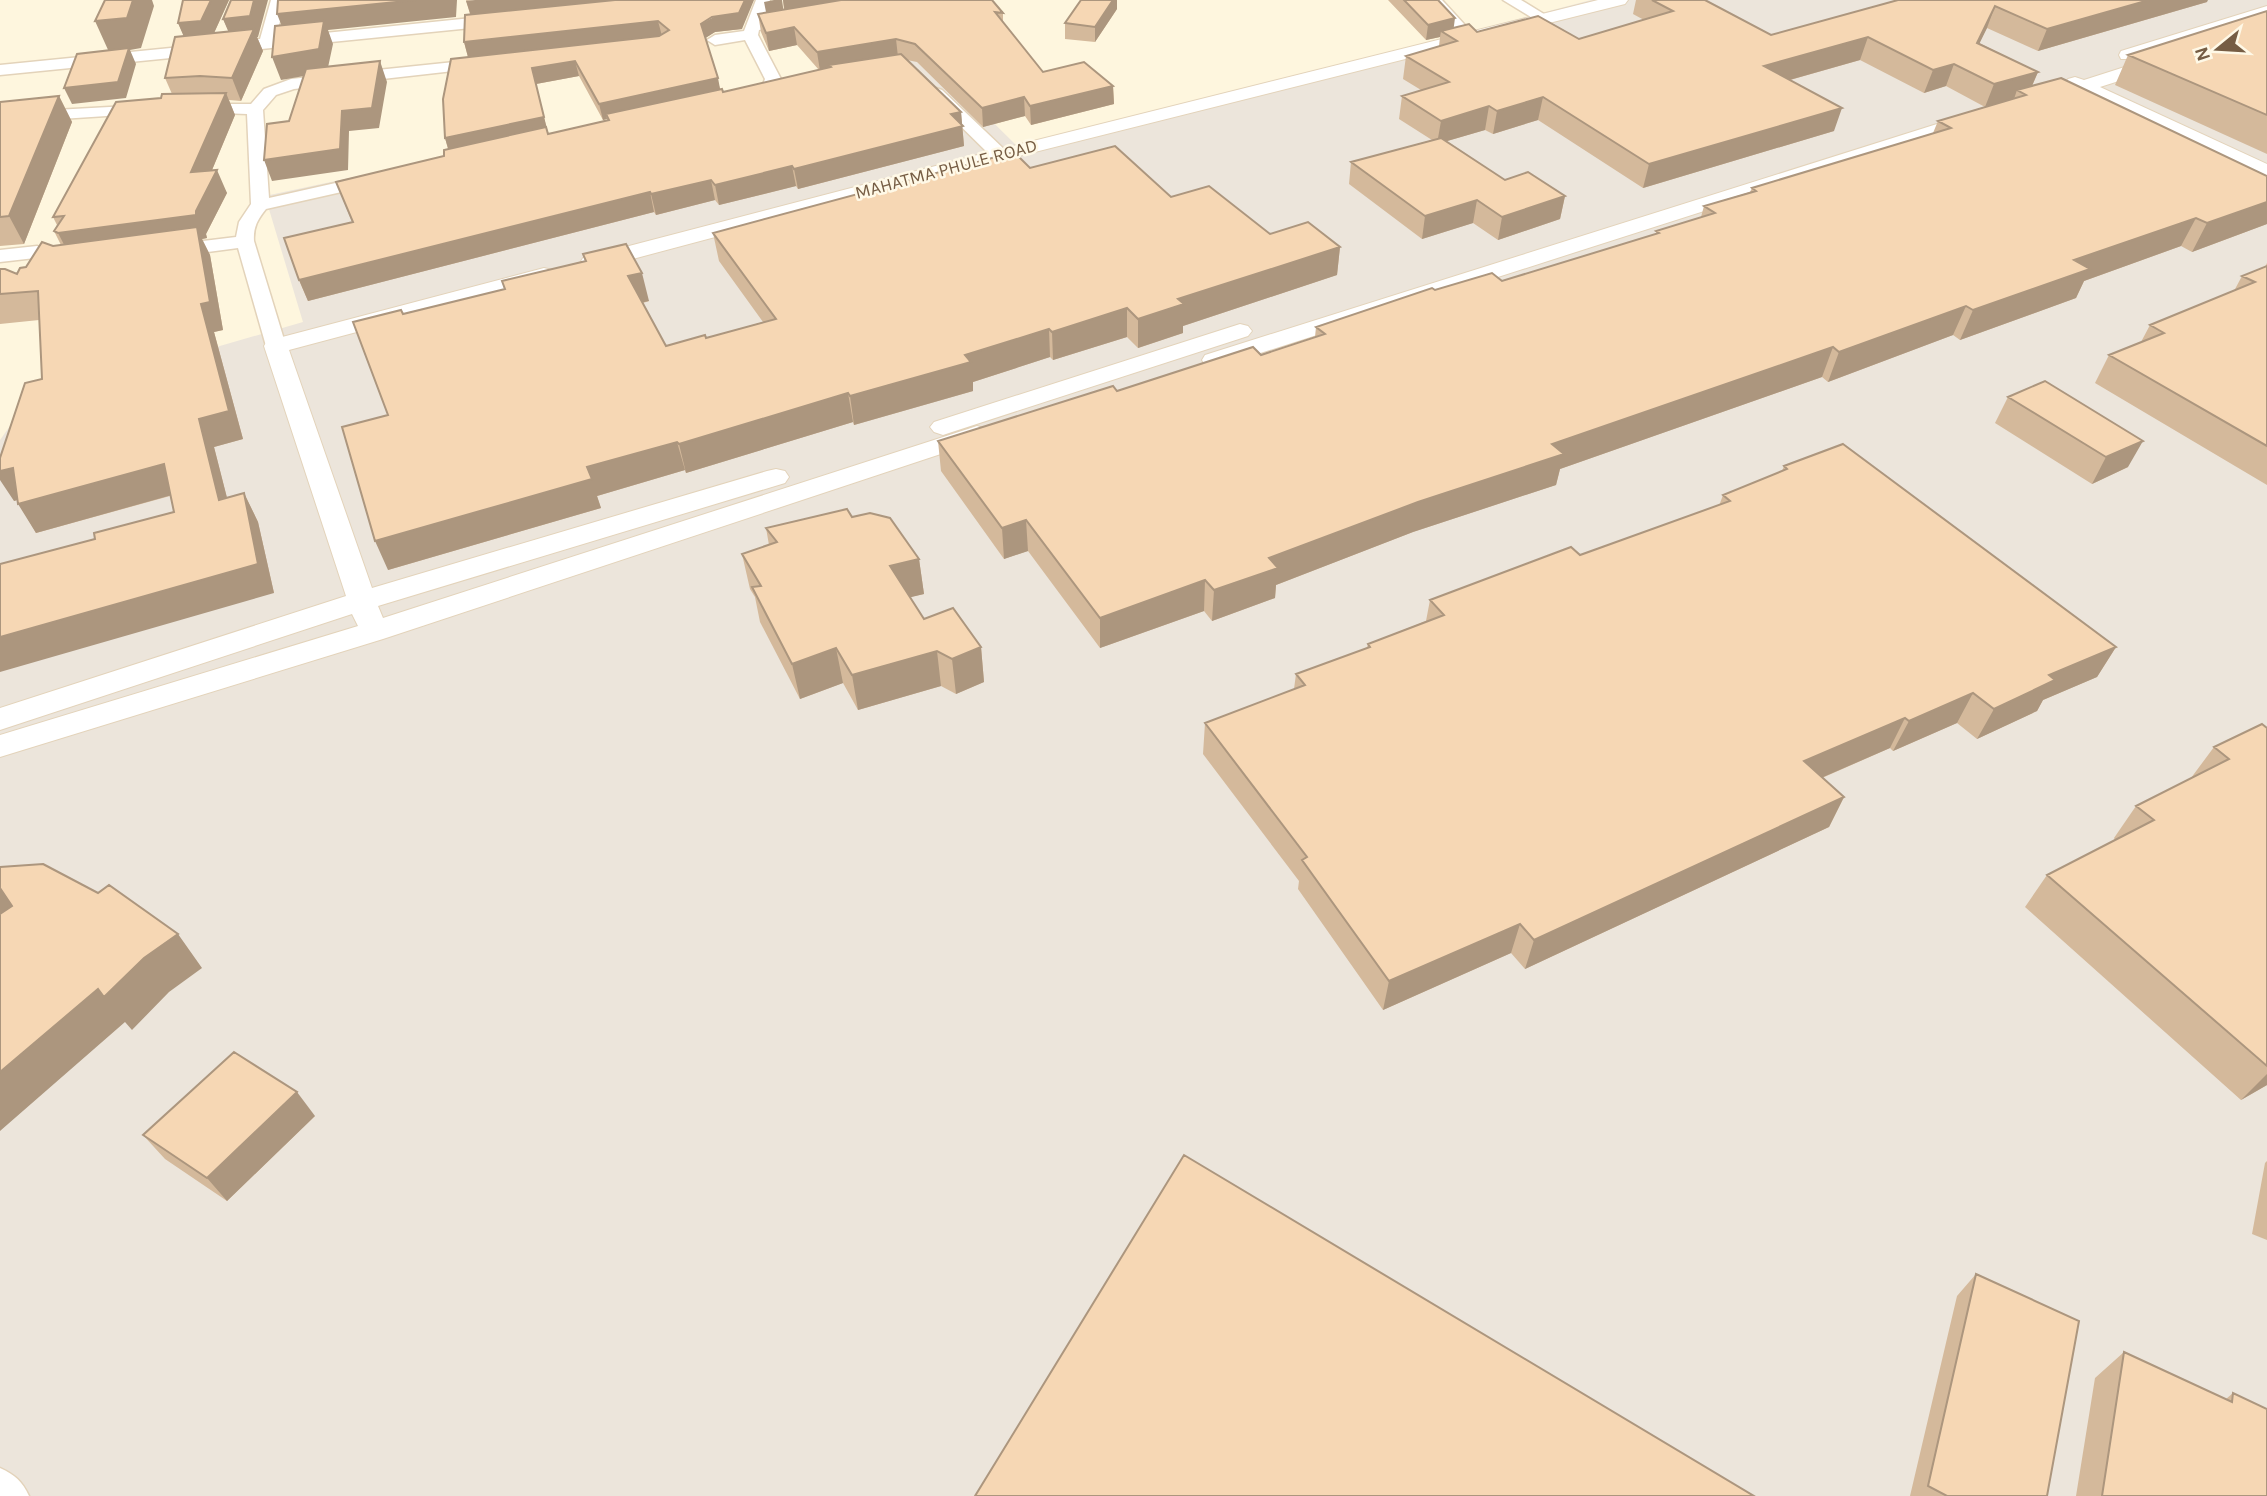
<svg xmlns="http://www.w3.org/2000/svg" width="2267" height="1496" viewBox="0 0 2267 1496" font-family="Karla,sans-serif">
  <rect width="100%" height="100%" fill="#fef6de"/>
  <path fill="#ece5db" d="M1591 0H2267V1496H0V440L27 402 303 322 265 196 925 55 1020 149Z"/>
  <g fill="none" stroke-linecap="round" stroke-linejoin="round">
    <g stroke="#e3d3ba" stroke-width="3">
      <path id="minor" d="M271 0H285L276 38 501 15 509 20 501 25 0 75V65L260 39Z
        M756 0H770L763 20 796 14 804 19 801 22 759 30 758 35 781 79 776 90 770 92 762 87 765 79 745 40 715 45 707 40 715 35 744 31Z
        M1427 0H1442L1475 36 1478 39 1475 42H1465Z
        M1503 0H1521L1552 19 1544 24 1539 22Z
        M483 59 489 61 491 64 489 67 294 89 276 95 263 110 269 198 371 175 380 180 377 184 266 209C258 219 253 227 254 241L286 346 283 350H269L266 346 238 248 170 257 161 251 170 245 236 237 239 222 251 204 247 114 195 112 189 110 187 107 189 104H251L264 89 291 79Z
        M936 88 942 90 1006 151 1009 155 1006 159H994L930 96 928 93 930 90Z
        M146 105 154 110 152 113 0 123V113Z
        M37 246 74 260 76 264 67 270 35 258 0 262V250Z
        M0 1468C15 1475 22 1481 29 1496H0Z"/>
    </g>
    <g stroke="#e3d3ba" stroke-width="2">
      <path id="tertiary" d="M1598 0H1628L1625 4 1007 159 599 268H583L580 263 583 258 993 151Z
        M2267 6V17L2135 59H2121L2119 55 2121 51Z
        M2159 56 2168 62 2166 66 2100 87 2267 164V178L2082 93 2042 106 2032 100 2035 96 2067 86 2065 83 2068 79 2075 77 2084 80Z
        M1975 112 1982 114 1985 118 1982 122 1223 365 1214 367 1205 365 1202 360 1205 355Z
        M544 268 552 270 555 275 552 280 289 350 372 588 767 471 776 469 785 471 789 477 785 483 378 606 383 618 968 429 977 426 986 429 990 434 986 439 383 639 0 757V735L358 626 352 614 0 730V708L346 596 264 346 267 341Z
        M1240 324 1248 326 1252 331 1248 336 952 432 943 435 934 432 930 427 934 422Z"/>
    </g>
    <use href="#minor" fill="#fff" fill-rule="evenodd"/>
    <use href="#tertiary" fill="#fff" fill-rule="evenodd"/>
  </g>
  <path fill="#d4b99b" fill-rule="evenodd" d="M183 0H229L214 33 229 32 223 19 258 37H257L263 51 241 101 229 100 235 115 212 170 227 193 206 234 207 238 202 239 210 255 223 330 214 332 243 439 214 447 227 498 244 493 258 522 274 593 95 539 174 512 170 496 36 533 17 500 14 501 42 379 39 320 0 324V269L17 274 53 246 61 245 54 231 57 225 53 217 161 98 172 94 165 78 184 36 178 23Z
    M466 0 742 29 715 32 705 38 720 89 723 92 819 70 797 45 769 51 761 32 758 14 784 10 783 0H992L1003 13V23L1043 72 1113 86 1114 104 1031 125 1025 116 983 127 917 62 907 60 961 112 964 146 798 189 796 186 719 205 715 200 656 215 654 212 308 301 299 280 352 222 336 182 444 156 448 149 445 138 468 57 464 42 470 14ZM579 76 603 120 607 119V120L548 134 536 84Z
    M1388 0H1438L1454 28 1477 32 1579 39 1644 20 1633 14 1636 0H1705L1771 35 1898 0 2207 2 2038 51 1987 28 1979 43 2038 72 2032 86 2267 176V224L2192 252 2181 246 2084 281 2076 298 1960 340 1953 335 1828 382 1822 377 1560 469 1556 485 1413 532 1276 585 1275 598 1212 621 1204 611 1100 648 1028 551 1004 559 941 471 938 441 1117 391 1261 355 1315 337 1316 327 1435 290 1502 281 1656 234V231L1701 217 1704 206 1750 192 1752 188 1933 133 1938 121 1985 107 1946 86 1924 93 1860 60 1790 80 1834 131 1643 188 1538 120 1493 134 1485 130 1447 141 1505 180 1565 196 1560 219 1498 240 1473 223 1422 239 1349 184 1351 162 1432 140 1399 119 1402 96 1421 90 1403 79 1406 56 1439 46 1440 37 1426 40Z
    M1117 9 1095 42 1065 39V23Z
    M2267 11V154L2115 85 2128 55Z
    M59 96 72 122 24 244 0 246V102Z
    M1030 168 1171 197 1270 234 1340 247 1337 275 1183 326V333L1138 348 1127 337 1053 360 1050 357 973 382V391L854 425 853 422 686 473 685 470 597 496 601 508 388 570 403 314 504 289 502 281 585 261 583 254 649 301 643 303 666 346 706 338 763 322 719 261 713 233Z
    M2267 263V485L2095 383 2109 355 2141 342 2150 325 2234 291 2242 276 2265 267Z
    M2008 397 2128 467 2092 484 1995 423Z
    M1784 466 2116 647 2097 677 2043 700 2037 711 1977 739 1957 723 1893 751 1890 748 1822 778 1844 797 1829 827 1525 969 1511 953 1383 1010 1298 889 1299 881 1203 754 1205 723 1294 689 1296 674 1367 648 1368 644 1426 621 1430 600 1580 555 1719 506 1723 495 1782 471Z
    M852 517 919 559 924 594 910 597 924 619 981 647 984 682 956 694 941 686 858 710 843 683 800 699 760 622 755 597 750 589 742 554 769 545 766 528Z
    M2267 728V1085L2241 1100 2025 907 2047 875 2115 840 2114 838 2136 806 2191 778 2214 747Z
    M315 1116 227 1201 165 1159 143 1135Z
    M2267 1161V1240L2252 1234 2265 1163Z
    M1976 1274 2047 1496H1910L1957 1296Z
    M2124 1352 2226 1399 2233 1393 2267 1496H2076L2095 1378Z"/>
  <path fill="#ac967e" d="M133 0H152L154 6 141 48 130 50 136 64 126 98 72 104 64 88 109 52 95 21Z
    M211 0H229L210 42 187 44 178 23Z
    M254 0H268L258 37H257L263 51 241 101 232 78V40L223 19Z
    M416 0H457L456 17 328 30 333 44 327 72 281 80 272 57 285 34 277 14Z
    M475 0H630L471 16 466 1Z
    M745 0H754L742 29 715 32 704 39 701 24Z
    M774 0H782L784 14 767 17 764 2Z
    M783 0H866L785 14Z
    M1113 0H1117V9L1095 42V27Z
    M2149 0H2208L2207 2 2038 51 2047 29Z
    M1995 6 1987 28 1969 65 1977 43Z
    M1455 18 1453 33 1441 31 1440 37 1426 40 1428 25Z
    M658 21 662 36 468 57 464 42Z
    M794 27 797 45 769 51 766 33Z
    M1868 37 1860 60 1758 89 1764 66Z
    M896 39 898 57 829 65 830 69 820 71 817 52Z
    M380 61 387 82 379 128 349 131 348 170 272 181 264 160 342 111Z
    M575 61 579 76 536 84 548 133 450 155 445 138 532 68Z
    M1954 64 1946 86 1924 93 1933 70Z
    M2038 72 2028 95 2017 90 2014 99 1985 107 1994 84Z
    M718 78 721 94 606 114 607 119 603 120 599 104Z
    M1113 86 1114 104 1031 125 1030 106Z
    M226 93 235 115 202 194 191 172Z
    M59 96 72 122 24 244 9 216Z
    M1024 97 1025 116 983 127 982 108Z
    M1543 97 1538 120 1493 134 1497 111Z
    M1489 106 1485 130 1437 144 1441 121Z
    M1842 108 1834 131 1643 188 1649 164Z
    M961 112 964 146 798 189 794 169 951 114Z
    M792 166 796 186 719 205 715 185Z
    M217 170 227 193 206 234 207 238 202 239 210 255 223 330 214 332 243 439 214 447 235 529 70 256 58 233 196 211Z
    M711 180 715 200 656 215 651 194Z
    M650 192 654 212 308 301 299 280Z
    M1565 196 1560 219 1498 240 1502 217Z
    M1477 200 1473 223 1422 239 1425 216Z
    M2267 202V224L2192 252 2207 223Z
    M2196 218 2181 246 2084 281 2076 298 1960 340 1973 310 2074 260Z
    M1340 247 1337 275 1183 326V333L1138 348V319L1178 299Z
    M642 273 649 301 635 304 628 276Z
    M1966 306 1953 335 1828 382 1839 352Z
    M1127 308V337L1053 360 1052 332Z
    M1049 329 1050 357 973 382V391L854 425 850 396 965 355Z
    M1833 347 1822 377 1560 469 1556 485 1413 532 1276 585 1275 598 1212 621 1214 590 1269 558 1552 444Z
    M848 393 853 422 686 473 679 444Z
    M2143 441 2128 467 2092 484 2106 457Z
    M677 442 685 470 597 496 601 508 388 570 375 541 587 467Z
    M164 464 179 493 36 533 18 504Z
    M13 468 31 496 14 501 0 480V471Z
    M244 493 258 522 274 593 0 672V637Z
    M1026 520 1028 551 1004 559 1002 528Z
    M919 559 924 594 895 601 890 566Z
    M1205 580 1204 611 1100 648V618Z
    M981 647 984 682 956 694 952 659Z
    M2116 647 2097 677 2043 700 2037 711 1977 739 1994 709 2049 675Z
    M836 648 843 683 800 699 792 664Z
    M937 651 941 686 858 710 852 675Z
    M1973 693 1957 723 1893 751 1909 721Z
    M1905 718 1890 748 1791 791 1804 761Z
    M1844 797 1829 827 1525 969 1534 940Z
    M0 886 17 906 0 918Z
    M1520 924 1511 953 1383 1010 1389 981Z
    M178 934 202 968 169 992 132 1030 125 1022 0 1131V1072L98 989 144 958Z
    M2267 1074V1085L2241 1100Z
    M297 1092 315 1116 227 1201 207 1178Z"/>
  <path fill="#f6d7b4" stroke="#ac967e" stroke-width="2" d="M105 0H133L127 18 95 21Z
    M183 0H211L201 21 178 23Z
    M231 0H254L250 16 223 19Z
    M278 0H416L277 14Z
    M615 0H745L739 13 712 17 701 24 718 78 599 104 575 61 532 68 544 117 445 138 443 99 451 59 659 36 669 30 658 21 464 42 465 15Z
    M841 0H992L1003 13 995 12 1043 72 1084 62 1113 86 1030 106 1024 97 982 108 915 44 896 39 817 52 794 27 766 33 758 14Z
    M1081 0H1113L1095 27 1065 23Z
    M1404 0H1438L1455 18 1428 25Z
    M1652 0H1705L1771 35 1898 0H2149L2047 29 1995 6 1977 43 2038 72 1994 84 1954 64 1933 70 1868 37 1764 66 1842 108 1649 164 1543 97 1497 111 1489 106 1441 121 1402 96 1449 82 1406 56 1457 41 1441 31 1469 24 1477 32 1538 16 1579 39 1673 11Z
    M2267 11V115L2128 55Z
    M324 21 319 49 272 57 275 26Z
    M254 29 232 78 200 76 165 78 175 37Z
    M129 48 118 82 64 88 77 54Z
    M901 54 961 112 951 114 963 126 794 169 792 166 715 185 711 180 651 194 650 192 299 280 284 238 353 222 336 182 444 156V150L546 127 548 134 609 120 606 114 722 89 723 92 831 67 829 65Z
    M380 61 372 108 342 111 340 149 264 160 267 124 289 121 306 69Z
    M2061 78 2267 176V202L2207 223 2196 218 2074 260 2090 269 1973 310 1966 306 1839 352 1833 347 1552 444 1564 454 1418 502 1269 558 1278 568 1214 590 1205 580 1100 618 1026 520 1002 528 938 441 1113 386 1117 391 1253 347 1261 355 1325 334 1316 327 1432 288 1435 290 1492 273 1502 281 1659 233 1656 231 1715 213 1704 206 1756 191 1752 188 1951 128 1938 121 2026 95 2017 90Z
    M226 93 191 172 217 170 196 211V215L58 233 54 231 64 216 53 217 116 102 161 98 162 94Z
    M59 96 9 216 0 217V102Z
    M1441 138 1505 180 1528 172 1565 196 1502 217 1477 200 1425 216 1351 162Z
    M1115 146 1171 197 1209 186 1270 234 1308 222 1340 247 1178 299 1184 304 1138 319 1127 308 1052 332 1049 329 965 355 971 362 850 396 848 393 679 444 677 442 587 467 592 479 375 541 342 427 388 415 353 322 401 310 403 314 505 289 502 281 586 261 583 254 626 244 642 273 628 276 666 346 705 335 706 338 776 319 713 233 1014 152 1030 168Z
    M197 227 210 302 201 304 229 411 199 419 219 500 244 493 258 564 0 637V564L95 539 94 533 174 512 164 464 18 504 13 468 0 471V458L25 383 42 379 38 291 0 294V269H5L17 274 20 268 26 267 42 242 53 246Z
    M2267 266V446L2109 355 2164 333 2150 325 2255 282 2242 276Z
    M2045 381 2143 441 2106 457 2008 397Z
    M1843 444 2116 647 2049 675 2055 680 1994 709 1973 693 1909 721 1905 718 1804 761 1844 797 1534 940 1520 924 1389 981 1302 860 1307 857 1205 723 1305 685 1296 674 1370 647 1368 644 1444 615 1430 600 1571 547 1580 555 1730 501 1723 495 1787 469 1784 466Z
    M847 509 852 517 870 513 890 518 919 559 890 566 924 619 953 608 981 647 952 659 937 651 852 675 836 648 792 664 752 587 761 586 742 554 777 542 766 528Z
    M2262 724 2267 728V1066L2047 875 2154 820 2136 806 2229 759 2214 747Z
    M43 864 98 893 109 885 178 934 144 958 104 997 98 989 0 1072V914L12 906 0 888V867Z
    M234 1052 297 1092 207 1178 143 1135Z
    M1184 1155 1754 1496H975Z
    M1976 1274 2079 1321 2047 1496H1947L1928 1486Z
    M2124 1352 2232 1402 2233 1393 2267 1409V1496H2102Z"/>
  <g text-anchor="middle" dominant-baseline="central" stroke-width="5" stroke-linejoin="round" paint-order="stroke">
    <g font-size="18" fill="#765d44" stroke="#fff9e7">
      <text transform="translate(946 169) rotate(-15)">MAHATMA PHULE ROAD</text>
    </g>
  </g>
  <g transform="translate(2218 49) rotate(252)" stroke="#fff9e7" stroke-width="5" paint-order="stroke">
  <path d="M0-5L12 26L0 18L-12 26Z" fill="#765d44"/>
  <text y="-10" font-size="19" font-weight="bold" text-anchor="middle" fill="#765d44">N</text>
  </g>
</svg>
